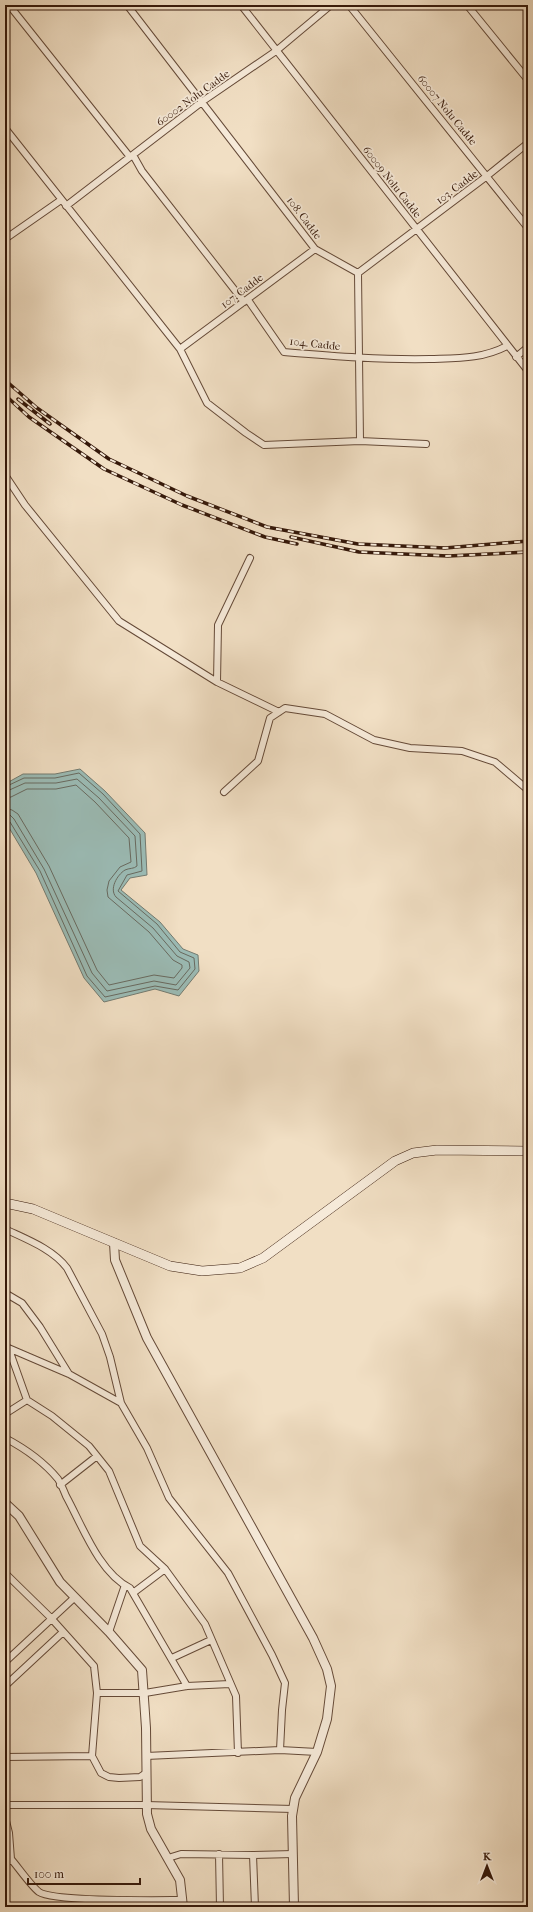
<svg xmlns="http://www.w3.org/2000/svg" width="533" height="1912" viewBox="0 0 533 1912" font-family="'IM FELL French Canon',serif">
  <rect width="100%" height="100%" fill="#f1dfc4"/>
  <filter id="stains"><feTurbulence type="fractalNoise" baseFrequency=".005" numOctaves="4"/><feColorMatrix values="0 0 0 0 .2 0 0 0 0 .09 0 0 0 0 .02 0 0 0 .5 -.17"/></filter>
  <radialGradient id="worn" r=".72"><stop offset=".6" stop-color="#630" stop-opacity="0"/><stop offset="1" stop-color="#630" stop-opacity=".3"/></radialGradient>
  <path fill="#9bbcb6" stroke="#737b71" d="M80 769 105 791 145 833 147 875 130 878 121 890 160 922 183 949 198 955 199 971 179 996 155 989 104 1002 84 978 36 873 5 821V784L23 774H55Z"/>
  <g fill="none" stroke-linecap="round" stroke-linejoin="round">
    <path stroke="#686a60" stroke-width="1" d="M5 787 24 778H55L79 773 103 794 140 834 142 871 127 875 118 891 157 924 180 952 194 958 195 969 178 990 155 986 105 997 87 976 40 871 10 822 5 819
      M5 792 25 783H56L77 779 99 798 135 836 137 866C134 869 129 868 125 870 117 875 109 889 116 897L153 928 177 956 189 962 190 968 176 985 154 981 107 991 92 973 44 869 14 819 10 815 5 814
      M5 798 11 797 27 789H56L76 785 95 802 129 838 131 862 120 867 109 881 107 890 108 897 149 932 173 960 182 965V968L174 978 154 975 109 985 97 970 49 866 18 814 12 810 5 808"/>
    <g stroke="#654a38" stroke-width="8">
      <path id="minor" d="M9 5 130 157
        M127 5 315 249 358 273 360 441
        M241 5 528 371
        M349 5 528 228
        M467 5 528 80
        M5 128 180 349 207 403 246 433 264 445 360 441 426 444
        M133 155 142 171 244 302
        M66 206 203 101 276 51 331 5
        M5 239 61 200
        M358 273 487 176 528 143
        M248 300 284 352C333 356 381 360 430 359 458 358 482 359 507 346
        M180 349 315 249
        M516 357 528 347
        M5 475 25 505 119 621 217 682
        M250 558 218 625 217 682 279 712
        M224 792 258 761 270 718 285 708 325 714 374 740 410 748 462 751 495 762 528 790
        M5 1229C26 1239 53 1249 67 1268L102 1334 110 1357 121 1403 147 1448 169 1498 228 1573 272 1655 285 1683 282 1710 280 1750
        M5 1293 22 1303 40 1327 69 1374 121 1403
        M5 1346 11 1355 27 1400 52 1416 89 1446 109 1471 140 1546 165 1569 205 1624 236 1696 238 1753
        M6 1347 69 1374
        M5 1414 27 1400
        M5 1438C24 1448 44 1462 58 1479 61 1484 64 1491 66 1496 82 1525 99 1573 130 1588L187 1686
        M60 1485 97 1456
        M5 1573 51 1618 94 1666 97 1693 92 1756 101 1773 109 1777 119 1778 140 1777 146 1773
        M133 1593 165 1569
        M109 1632 125 1585
        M172 1658 211 1640
        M5 1662 74 1598
        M5 1686 63 1632
        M97 1693H145L187 1686 230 1684
        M146 1756 280 1750 317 1752
        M5 1757 92 1756
        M5 1805H146L293 1809
        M5 1817 9 1833 11 1859
        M219 1854 220 1907
        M253 1855 255 1907
        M168 1858 181 1854 253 1855 293 1854
        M5 1864 11 1859C18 1867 31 1886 39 1892 54 1902 159 1900 183 1900"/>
    </g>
    <g stroke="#654a38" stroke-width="10">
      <path id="tertiary" d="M114 1243 115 1260 147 1338 313 1638 327 1669 331 1686 327 1719 317 1752 295 1798 292 1816 294 1907
        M5 1503 19 1516 60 1582 109 1632 142 1670 146 1728 147 1814 151 1829 180 1880 183 1907"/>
    </g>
    <g stroke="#36190a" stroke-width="10">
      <path id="secondary" d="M5 1203 33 1209 170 1266 202 1271 240 1268 263 1258 395 1161 413 1153 437 1150 528 1151"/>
    </g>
    <use href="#minor" stroke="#f6ead9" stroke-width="6"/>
    <use href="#tertiary" stroke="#f6ead9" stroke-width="8"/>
    <use href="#secondary" stroke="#f6ead9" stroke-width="9"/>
    <g stroke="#36190a" stroke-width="3.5">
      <path id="rail" d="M5 380 37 408 109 459 187 496 267 527 358 544 445 548 528 541
        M5 395 29 417 104 469 182 505 265 537 297 544
        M18 399 50 424
        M291 537 359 552 448 556 528 552"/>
    </g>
    <use href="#rail" stroke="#f6ead9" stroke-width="2" stroke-dasharray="6" stroke-linecap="butt"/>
  </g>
  <g text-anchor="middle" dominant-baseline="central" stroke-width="3.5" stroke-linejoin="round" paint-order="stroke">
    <g font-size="11" fill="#36190a" stroke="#f6ead9">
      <text transform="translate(193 98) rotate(-36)">60002 Nolu Cadde</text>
      <text transform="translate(447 110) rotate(51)">60007 Nolu Cadde</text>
      <text transform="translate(392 182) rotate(52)">60009 Nolu Cadde</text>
      <text transform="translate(457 187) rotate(-37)">103. Cadde</text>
      <text transform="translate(304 218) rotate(53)">108. Cadde</text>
      <text transform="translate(242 291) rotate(-37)">107. Cadde</text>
      <text transform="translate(315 344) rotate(6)">104. Cadde</text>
    </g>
  </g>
  <rect width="533" height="1912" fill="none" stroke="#f1dfc4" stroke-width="20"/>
  <rect x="6" y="6" width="521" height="1900" fill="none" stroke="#36190a" stroke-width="2"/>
  <rect x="10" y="10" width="513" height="1892" fill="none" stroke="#36190a"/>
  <g transform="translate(487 1866)" stroke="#f6ead9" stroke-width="3" paint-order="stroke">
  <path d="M0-3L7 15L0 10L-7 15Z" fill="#36190a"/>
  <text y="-6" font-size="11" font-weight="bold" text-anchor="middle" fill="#36190a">K</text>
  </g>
  <path d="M28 1878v6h112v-6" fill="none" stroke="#36190a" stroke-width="2"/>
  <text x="34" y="1878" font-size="12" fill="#36190a" stroke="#f6ead9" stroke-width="3" paint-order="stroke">100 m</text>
  <rect width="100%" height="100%" filter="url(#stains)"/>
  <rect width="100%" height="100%" fill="url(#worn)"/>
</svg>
